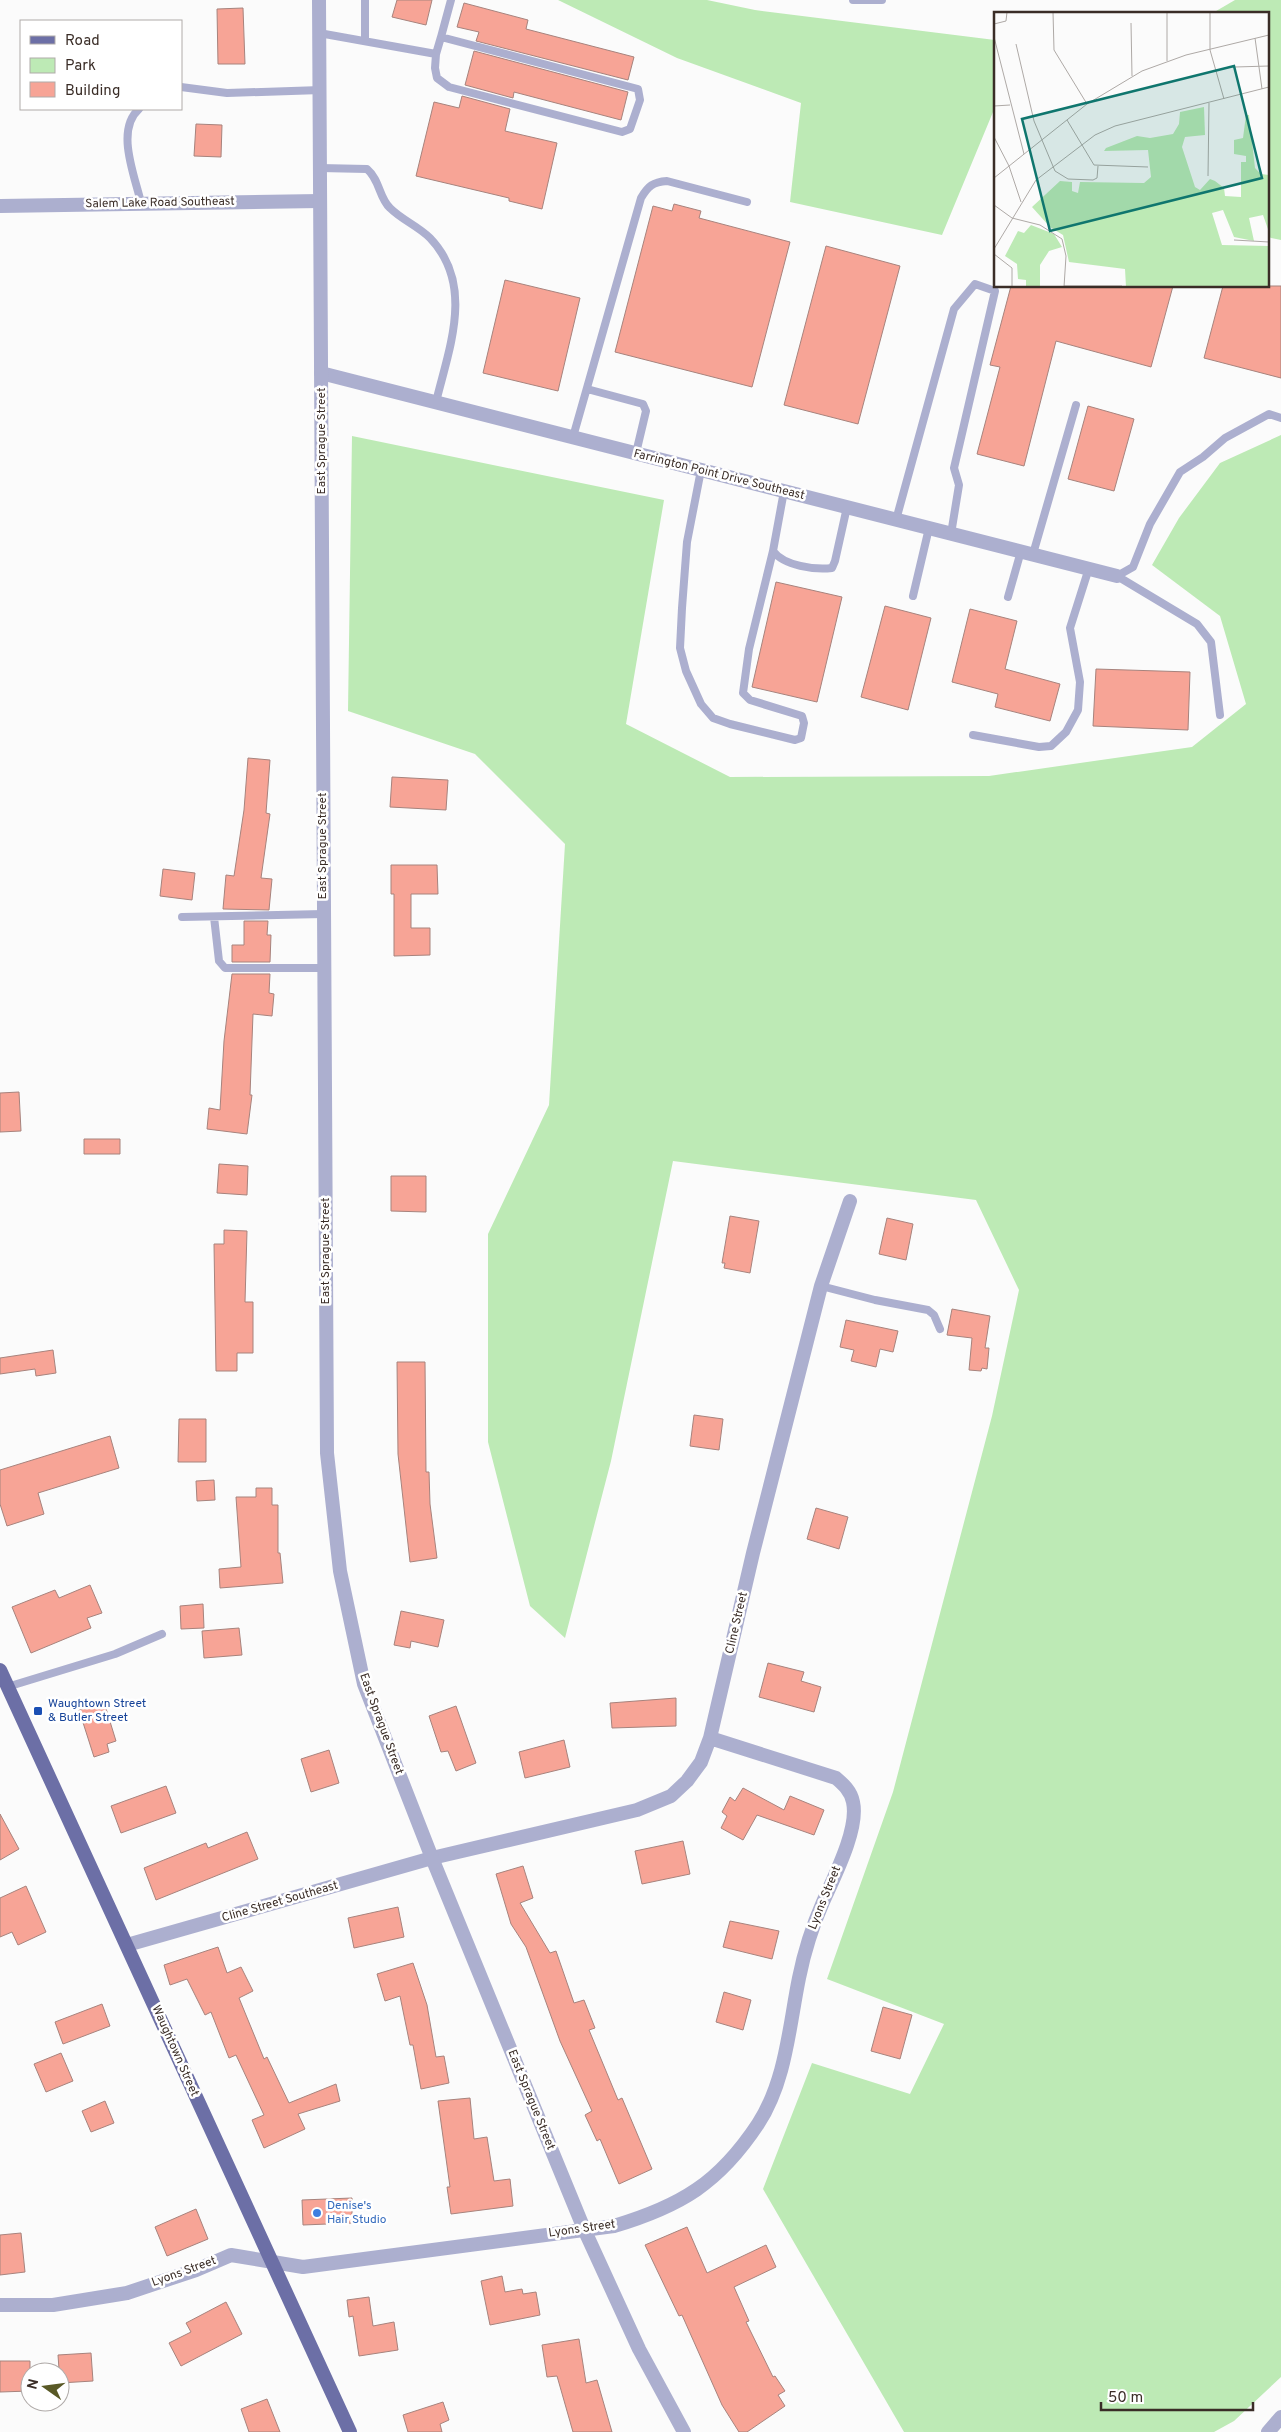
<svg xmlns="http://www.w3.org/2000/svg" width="1281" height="2432" viewBox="0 0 1281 2432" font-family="Overpass,sans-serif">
  <rect width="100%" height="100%" fill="#fbfbfb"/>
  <path fill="#bdeab5" d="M558 0H707L755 10 995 40V113L993 112 942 235 790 202 801 103 677 58Z
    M1235 0H1281V240L1267 237V14H1211Z
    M1281 435V2377L1234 2421 1214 2432H904L763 2189 812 2063 910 2094 944 2024 827 1979 893 1792 992 1416 1019 1290 976 1200 673 1161 611 1461 565 1638 530 1606 488 1442V1234L549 1105 565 844 475 754 348 711 352 436 664 500 626 724 730 777 989 776 1192 747 1246 704 1220 616 1152 565 1179 518 1220 463Z"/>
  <path fill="#f7a496" stroke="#a7837d" d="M397 0H432L426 25 392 17Z
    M464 3 528 20 526 29 634 57 628 80 476 41 479 32 457 27Z
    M243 8 245 64H218L217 9Z
    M474 51 628 92 621 120 514 92 513 98 465 85Z
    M462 96 510 109 505 131 557 143 542 209 509 201V198L416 176 434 102 459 108Z
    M196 124 222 125 221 157 194 156Z
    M674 204 701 211 699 218 790 242 752 387 615 352 653 206 672 211Z
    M826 246 900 266 858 424 784 405Z
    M505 280 580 298 558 391 483 373Z
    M1011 286H1173L1151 367 1056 341 1024 466 977 454 1000 367 990 365Z
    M1223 286H1281V378L1204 358Z
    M1088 406 1134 419 1114 491 1068 479Z
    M776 582 842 597 817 702 752 687Z
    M885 606 931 618 908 710 861 697Z
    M970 609 1017 621 1005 669 1060 684 1050 721 995 707 998 694 952 682Z
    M1096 669 1190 672 1188 730 1093 726Z
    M248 758 270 760 266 813 270 814 261 878 272 879 269 910 223 909 226 875 234 876 244 810Z
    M392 777 448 780 446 810 390 807Z
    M391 865H437L438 894H411V928H430V955L394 956V894H391Z
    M163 869 195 873 192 900 160 896Z
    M244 921H268L267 935H271L270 962H232V945H244Z
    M232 974H270L269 993 274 994 272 1016 253 1014 250 1095H252L247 1134 207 1129 209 1108 220 1110 224 1041Z
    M19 1092 21 1131 0 1132V1093Z
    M84 1139H120V1154H84Z
    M219 1164 248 1166 247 1195 217 1193Z
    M391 1176H426V1212L391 1211Z
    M730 1216 759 1221 750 1273 724 1268 725 1263H722Z
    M887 1218 913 1224 906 1260 879 1254Z
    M224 1230 247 1231 245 1302H253V1353H237V1371H216L214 1244H224Z
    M952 1309 990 1316 985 1348H989L987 1369 982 1368 981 1371 969 1370 972 1338 947 1335Z
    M846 1320 898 1331 893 1352 880 1349 876 1367 851 1361 854 1350 840 1347Z
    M53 1350 56 1373 36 1376 35 1369 0 1374V1358Z
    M397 1362H425L426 1472H429L430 1504 437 1558 410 1562 398 1454Z
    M694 1415 723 1419 719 1450 690 1446Z
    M179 1419H206V1462H178Z
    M110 1436 119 1468 38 1493 44 1514 7 1526 0 1504V1470Z
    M214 1480 215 1500 197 1501 196 1481Z
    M256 1488H272V1505H278V1553H280L283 1583 220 1588 219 1569 241 1567 236 1497H256Z
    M816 1508 848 1517 839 1549 807 1539Z
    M90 1585 102 1613 87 1618 91 1628 31 1653 12 1607 55 1590 59 1598Z
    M203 1604 204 1628 181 1629 180 1606Z
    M401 1611 444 1620 438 1647 411 1641 410 1648 394 1645Z
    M239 1628 242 1655 204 1658 202 1631Z
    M768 1663 804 1672 801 1681 821 1687 814 1712 759 1697Z
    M676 1698V1726L612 1728 610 1703Z
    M104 1702 116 1741 107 1744 109 1752 94 1757 79 1710Z
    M456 1706 476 1763 456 1771 448 1751 441 1752 429 1716Z
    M564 1740 570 1767 525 1778 519 1752Z
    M329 1750 339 1783 311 1792 301 1759Z
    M166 1786 176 1813 121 1833 111 1806Z
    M743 1788 784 1810 790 1796 824 1810 814 1835 757 1815 743 1840 721 1828 727 1816 722 1812 730 1797 735 1801Z
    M0 1814 19 1849 0 1860Z
    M247 1832 258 1859 156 1900 144 1868 206 1843 208 1848Z
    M683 1841 690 1874 642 1884 635 1851Z
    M523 1866 533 1898 520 1903 550 1953 556 1951 574 2003 584 2000 595 2028 589 2030 618 2100 622 2098 652 2169 619 2184 600 2139 597 2141 585 2115 592 2111 560 2041 526 1947 511 1924 496 1874Z
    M26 1886 46 1932 18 1945 12 1932 0 1937V1898Z
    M398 1907 404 1937 354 1948 348 1918Z
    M730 1921 779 1931 772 1959 723 1947Z
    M218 1947 227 1973 241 1967 253 1991 239 1998 264 2059 267 2057 289 2103 336 2084 340 2101 298 2114 305 2129 264 2148 252 2120 264 2115 236 2055 229 2058 211 2012 205 2015 187 1979 170 1985 164 1965Z
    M413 1963 427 2005 436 2057 444 2056 449 2083 421 2089 413 2045H410L400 1996 385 2001 377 1974Z
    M724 1992 751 2000 743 2030 716 2022Z
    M102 2004 110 2026 63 2044 55 2022Z
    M883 2007 912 2015 900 2059 871 2051Z
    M61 2053 73 2081 46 2092 34 2064Z
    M470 2098 474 2139 487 2137 494 2181 510 2179 513 2206 451 2214 447 2187H450L438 2101Z
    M105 2101 114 2123 91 2132 82 2111Z
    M352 2198V2223L303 2225 302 2200Z
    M196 2209 208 2239 167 2256 155 2227Z
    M687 2227 707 2273 766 2245 776 2267 734 2287 749 2321 746 2322 773 2377 775 2376 785 2391 778 2395 785 2406 747 2432H739L722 2405 682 2315 679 2316 645 2245Z
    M21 2233 25 2272 0 2275V2235Z
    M502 2276 505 2292 522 2289 523 2294 536 2292 540 2315 490 2325 481 2281Z
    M369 2297 373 2326 394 2322 398 2350 359 2356 353 2316 349 2317 347 2300Z
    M226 2302 242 2334 181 2366 169 2343 191 2332 186 2323Z
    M579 2339 586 2383 597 2380 612 2432H573L557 2376 547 2377 542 2345Z
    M91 2353 93 2381 60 2383 58 2355Z
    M0 2361H30V2391L0 2392Z
    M267 2399 280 2432H249L241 2409Z
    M443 2402 449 2420 440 2424 442 2432H408L403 2415Z"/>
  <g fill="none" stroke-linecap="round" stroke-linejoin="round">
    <path stroke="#acafcf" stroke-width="8" d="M365 0V41
      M853 0H882
      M319 33 436 54 435 68 437 78 449 87 622 132 630 129 640 100 638 89 441 37 436 54
      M441 37 451 0
      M181 87 227 93 321 90
      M139 109C115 130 135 176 141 203
      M320 168 367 169C380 180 379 198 390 208 402 220 418 226 430 238 475 285 449 348 436 402
      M587 389 643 404 646 411 636 453
      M573 437 641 198C648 186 653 182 667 181L747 202
      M701 470 687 542 682 608 680 648 686 671 701 704 713 718 730 724 795 740 801 738 804 723 802 716 750 700 743 693 749 649 773 551
      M784 491 773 551C784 566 815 570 832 568L835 561 847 507
      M896 520 954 309 975 284 995 291 954 468 959 485 951 534
      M1033 554 1076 405
      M1117 576 1133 567 1150 524 1180 472 1203 457 1225 438 1269 414 1281 418
      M1117 576 1197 624 1211 642 1220 715
      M913 596 929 528
      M1008 597 1021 551
      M973 735 1039 747 1051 746 1066 732 1078 710 1080 682 1070 628 1089 568
      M182 917 324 914
      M214 917 219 961 225 968H324
      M821 1286 875 1300 928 1310 934 1315 940 1329
      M7 1687 115 1654 162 1634"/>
    <path stroke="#acafcf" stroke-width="14" d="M0 206 320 201
      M321 373 1117 576
      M127 1945 432 1858 637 1810 671 1796 687 1781 701 1762 710 1738 753 1553 821 1286 850 1201
      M0 2305H53L127 2293 196 2270 231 2255 303 2267 614 2226C681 2206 719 2183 758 2124 786 2081 789 2027 799 1978 804 1953 812 1927 823 1902 834 1877 859 1829 853 1802 851 1791 843 1784 836 1778L710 1738
      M1268 2432 1281 2417"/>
    <path stroke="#acafcf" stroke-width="14" d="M319 0 327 1453 340 1571 364 1684 432 1858 584 2229 639 2349 684 2432"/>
    <path stroke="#6c6fa6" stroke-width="14" d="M0 1670 350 2432"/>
  </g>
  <rect fill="#1a4fb4" stroke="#fff" stroke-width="2" x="33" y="1706" width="10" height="10" rx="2.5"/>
  <circle fill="#3f7fe0" stroke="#fff" stroke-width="2" cx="317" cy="2213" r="5"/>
  <g text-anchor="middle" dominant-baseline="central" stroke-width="5" stroke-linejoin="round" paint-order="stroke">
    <g font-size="12" fill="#3a2d27" stroke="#fff">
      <text transform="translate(160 203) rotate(-1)">Salem Lake Road Southeast</text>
      <text transform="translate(322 441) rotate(-90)">East Sprague Street</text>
      <text transform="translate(719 475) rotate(14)">Farrington Point Drive Southeast</text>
      <text transform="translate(323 846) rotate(-90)">East Sprague Street</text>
      <text transform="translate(326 1251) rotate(-90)">East Sprague Street</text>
      <text transform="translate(737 1623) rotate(-77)">Cline Street</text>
      <text transform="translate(381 1724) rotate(70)">East Sprague Street</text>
      <text transform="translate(825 1898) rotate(-68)">Lyons Street</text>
      <text transform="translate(280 1902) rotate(-16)">Cline Street Southeast</text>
      <text transform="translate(175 2051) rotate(66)">Waughtown Street</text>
      <text transform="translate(531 2100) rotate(68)">East Sprague Street</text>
      <text transform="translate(582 2229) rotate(-8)">Lyons Street</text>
      <text transform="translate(184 2272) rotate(-20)">Lyons Street</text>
    </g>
    <g font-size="12" fill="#164399" stroke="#fff" text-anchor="start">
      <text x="48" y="1704">Waughtown Street<tspan x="48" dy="14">&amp; Butler Street</tspan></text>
    </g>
    <g font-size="12" fill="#366cbe" stroke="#fff" text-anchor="start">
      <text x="327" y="2206">Denise's<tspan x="327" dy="14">Hair Studio</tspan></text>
    </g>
  </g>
  <g transform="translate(994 12)">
    <rect width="275" height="275" fill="#fbfbfb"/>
    <path d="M210 95 211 123 191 125 188 135 201 175 206 178 216 167 221 169 230 176 231 184 247 185V150H252V144L240 142V128L249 126 252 103H255L261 156 267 162 275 163V220L269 203 255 206 260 229 240 225 229 198 218 201 228 233 275 234V275H132L131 257 75 250 69 223 56 215 38 195 66 169 78 170V179L84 181 86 170 150 171 157 165 154 138 110 139 112 136 143 124 156 126 179 122 185 112 186 100ZM37 213 60 222 68 235 55 239 46 253V275H32V268L24 267 23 252 11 244 24 219 30 221Z" fill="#bdeab5"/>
    <path fill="none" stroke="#aea9a6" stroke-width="1" d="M59 0 60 38 93 92M173 0V49M216 0V38L230 87M137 11 138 64M0 12 12 9 13 0M0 25 30 142M261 26 268 77M22 32 40 109 61 159 74 167 99 168 103 166 104 154M241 55 275 54M0 94 16 93M73 108 100 153 154 155M0 125 15 154 27 190M214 164 215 91M0 166 93 92 148 59 192 43 275 23M0 193 18 206 46 213 68 227 72 244 70 275M240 228 275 230M0 237 42 168 101 123 121 114 275 75M0 242 18 256V275M70 274H128"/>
    <path fill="#0f766e" fill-opacity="0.15" stroke="#0f766e" stroke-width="2.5" d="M240 54 268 166 56 219 28 107Z"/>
    <rect width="275" height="275" fill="none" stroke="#3a2d27" stroke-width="2.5"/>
  </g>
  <rect x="20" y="20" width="162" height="90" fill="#ffffff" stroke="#b0aba9"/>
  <rect x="30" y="36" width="25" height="8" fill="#6c6fa6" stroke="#b0aba9"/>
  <text x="65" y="45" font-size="15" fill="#3a2d27">Road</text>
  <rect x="30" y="58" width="25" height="15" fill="#bdeab5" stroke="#b0aba9"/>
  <text x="65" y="70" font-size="15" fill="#3a2d27">Park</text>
  <rect x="30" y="82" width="25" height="15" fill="#f7a496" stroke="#b0aba9"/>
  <text x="65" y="95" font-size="15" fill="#3a2d27">Building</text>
  <g transform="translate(45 2387) rotate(284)"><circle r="24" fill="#ffffff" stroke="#b0aba9"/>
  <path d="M0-4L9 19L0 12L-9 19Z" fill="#595926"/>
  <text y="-8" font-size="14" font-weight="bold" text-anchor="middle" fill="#3a2d27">N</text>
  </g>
  <path d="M1101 2402v8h152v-8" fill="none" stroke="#3a2d27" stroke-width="2.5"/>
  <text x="1108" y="2402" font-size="15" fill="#3a2d27" stroke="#ffffff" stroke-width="4" paint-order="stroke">50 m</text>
</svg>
